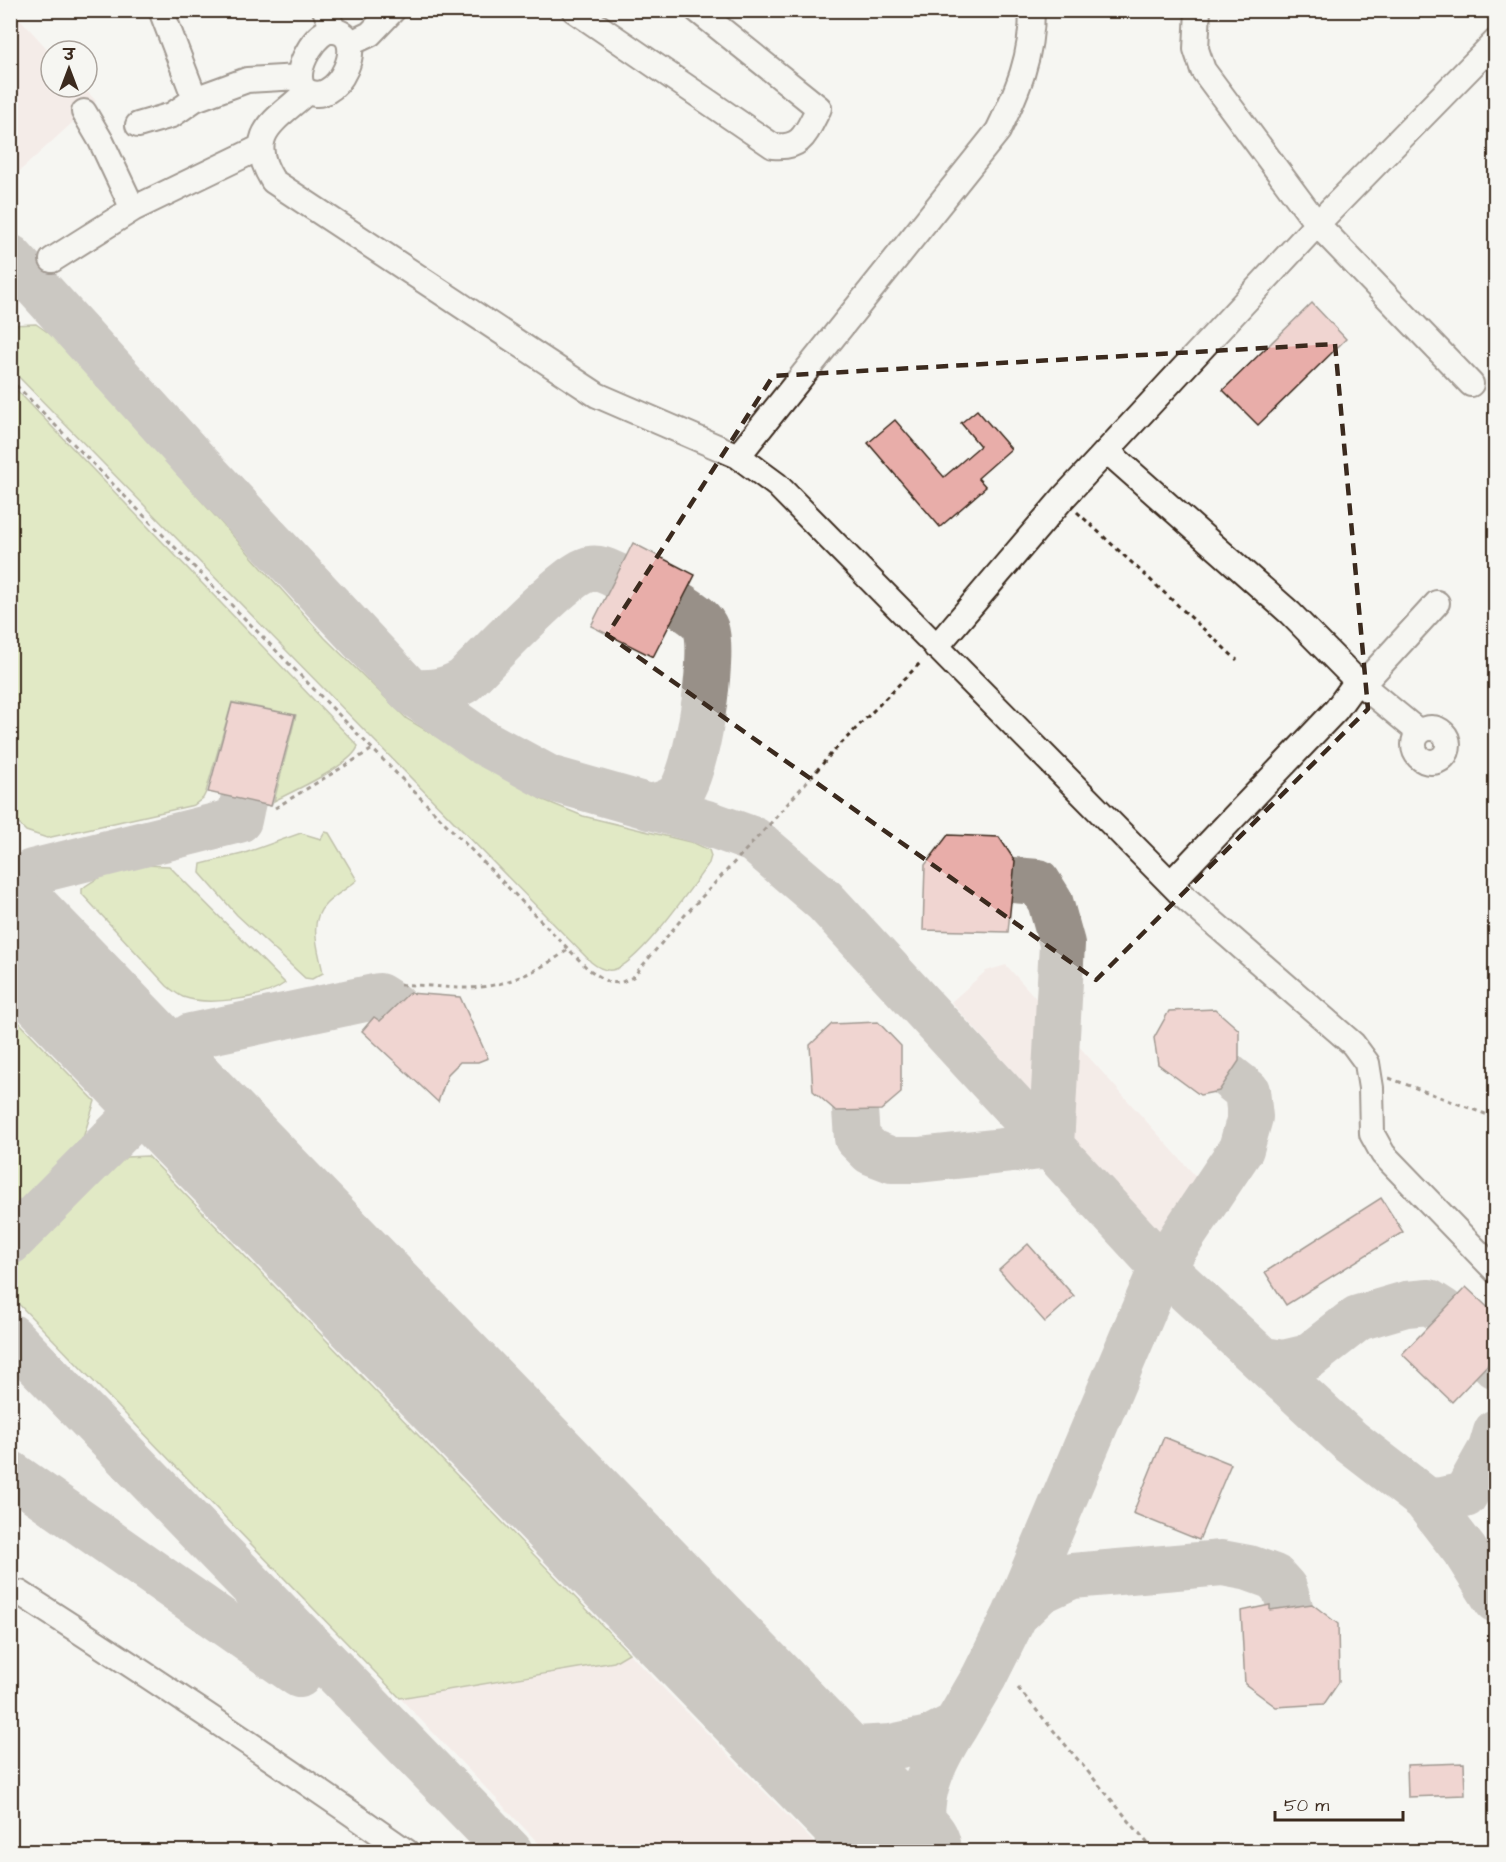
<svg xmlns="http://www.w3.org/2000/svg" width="1506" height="1862" viewBox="0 0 1506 1862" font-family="'Architects Daughter','Playpen Sans Deva',sans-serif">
  <rect width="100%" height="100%" fill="#f6f6f2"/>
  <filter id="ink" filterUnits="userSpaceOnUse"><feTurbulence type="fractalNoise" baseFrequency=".0167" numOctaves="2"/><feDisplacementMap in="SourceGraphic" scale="12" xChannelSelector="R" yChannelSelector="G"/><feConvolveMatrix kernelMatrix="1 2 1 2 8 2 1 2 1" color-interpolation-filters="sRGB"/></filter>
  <g filter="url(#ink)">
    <path fill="#f2e0dc" d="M12 10 51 53V87H83L96 101 11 179Z
      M1006 965 1199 1180 1163 1239 951 1002 986 971Z
      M629 1653 822 1851H546L400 1698 614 1662Z"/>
    <path fill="#c7da8f" stroke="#818256" stroke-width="1.5" d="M36 324 53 336 325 638 407 719 541 799 583 816 694 843 709 850 711 856 709 863C693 885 637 967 612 970 604 971 597 967 591 962L11 369V325Z
      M10 383 358 746C354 764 291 792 274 801L296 715 232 702 206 792 203 798 194 805 47 838 26 831 11 816Z
      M325 832 329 833 357 880C347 889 335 895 326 904 307 922 319 951 323 973L312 979 305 978 237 915 200 873 201 864 242 854 301 833 321 839Z
      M143 865 169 866 285 983C264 999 208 1006 183 997 178 995 172 990 167 986L82 894V889C99 874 121 871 143 865Z
      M11 1014 95 1101 81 1144 11 1216Z
      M148 1156 629 1653 614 1662 400 1698 11 1296V1268L126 1157Z"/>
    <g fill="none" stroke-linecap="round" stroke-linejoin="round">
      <path stroke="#989088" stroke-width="46" d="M10 257 195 461 411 692 481 741 549 778 707 823 754 840 825 901 1162 1267 1350 1441 1425 1499 1465 1551 1496 1600
        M411 692C432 693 445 692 464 681 485 660 567 573 590 569 599 567 608 572 617 576
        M649 807C660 805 670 803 678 795 697 776 715 655 706 629 702 618 689 611 680 605
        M32 872 239 820 243 801
        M191 1036 379 996 395 1006
        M855 1110 857 1138 871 1152 892 1160H918L1051 1146 1062 944 1050 901 1038 882 1013 880
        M10 1242 164 1087
        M10 1336 510 1852
        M1264 1360 1283 1363 1308 1357 1358 1318 1406 1304 1429 1302 1443 1311
        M1491 1361 1496 1366
        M10 1473 299 1675
        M1425 1499 1437 1501 1465 1495 1491 1449 1496 1432
        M1016 1614 1040 1591 1072 1576 1222 1563 1249 1568 1274 1577 1284 1588 1290 1607
        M801 1744 857 1749 891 1747 929 1739 956 1725 984 1677 1015 1615 1162 1267 1241 1149 1250 1117 1247 1091 1228 1076
        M925 1852C915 1800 929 1767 956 1725"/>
      <path stroke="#989088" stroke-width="114" d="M10 928 905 1852"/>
    </g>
    <path fill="#e8ada9" stroke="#3b2a1e" stroke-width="1.5" d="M1312 303 1346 339 1258 425 1223 390Z
      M977 410 1011 449 978 478 986 487 940 527 868 443 895 420 944 477 980 446 961 423Z
      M633 543 695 575 653 657 591 626Z
      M232 703 295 715 271 806 208 792Z
      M948 835 999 837 1015 861 1008 932 923 930 925 865Z
      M409 993 460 997 488 1058 478 1062H460L448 1074 438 1102 362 1031 374 1017 380 1021Z
      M1215 1009 1239 1030V1061L1219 1091 1200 1095 1158 1064 1154 1038 1169 1011Z
      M878 1022 901 1046V1093L881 1110 836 1111 813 1091 810 1045 832 1024Z
      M1381 1198 1403 1232 1286 1305 1265 1272Z
      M1028 1244 1074 1296 1045 1322 999 1270Z
      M1466 1287 1496 1315V1356L1452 1402 1402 1354Z
      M1164 1437 1231 1464 1199 1540 1133 1513Z
      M1312 1604 1338 1624 1339 1682 1324 1704 1276 1707 1245 1684 1241 1611 1270 1605V1610Z
      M1464 1763 1465 1795 1408 1797 1407 1765Z"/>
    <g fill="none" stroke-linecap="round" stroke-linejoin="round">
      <g stroke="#3b2a1e" stroke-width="28">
        <path id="minor" d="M161 10 195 99
          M325 10 334 31
          M574 10 773 146C804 149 806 131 819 108L697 10
          M1198 10 1196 49 1203 70 1317 224 1471 384
          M327 31C377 26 335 118 303 88 293 71 311 40 327 31Z
          M351 43 370 34 393 10
          M307 92C274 122 244 134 273 181L597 395 738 456 777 485 1183 896 1353 1044 1367 1063 1371 1088 1372 1134 1383 1154 1496 1271
          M84 112 101 141 133 209
          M138 125 172 115 195 99 247 80 299 77
          M52 260 133 209 259 148
          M1107 451 1290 613 1357 681 1419 732
          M738 456 998 131C1018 90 1032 57 1032 10
          M936 647 1063 498 1317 224 1496 41
          M1362 685 1437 603
          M1414 745a17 17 0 1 1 34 0a17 17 0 1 1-34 0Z
          M1172 882 1336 710 1357 681
          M10 1593H20C151 1677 280 1763 407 1852"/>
      </g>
      <path stroke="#3b2a1e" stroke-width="3" stroke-dasharray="4.5 4.5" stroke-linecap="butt" d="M10 379 588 969 608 982 620 983 633 977 685 915 770 824 831 754 922 661
        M1077 512 1237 660
        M275 808 371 750
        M400 985C422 984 443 988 465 988 504 988 539 971 569 949
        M1389 1078 1496 1118
        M1018 1688 1155 1852"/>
      <use href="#minor" stroke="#f6f6f2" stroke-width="24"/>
    </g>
  </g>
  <path d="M0 0H1506V1862H0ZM1335 344 1368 709 1096 980 607 635 773 376Z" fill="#f6f6f2" fill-opacity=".55" fill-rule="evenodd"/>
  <path fill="none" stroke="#3b2a1e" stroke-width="4.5" stroke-dasharray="12 8" stroke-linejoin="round" d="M1335 344 1368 709 1096 980 607 635 773 376Z"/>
  <rect width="1506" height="1862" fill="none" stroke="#f6f6f2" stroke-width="36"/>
  <rect x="18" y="18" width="1470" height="1826" fill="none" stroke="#3b2a1e" stroke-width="2" filter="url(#ink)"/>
  <g transform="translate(69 69)"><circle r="28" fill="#f6f6f2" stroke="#aba49d" stroke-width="1.5"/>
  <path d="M0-4.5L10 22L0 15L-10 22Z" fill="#3b2a1e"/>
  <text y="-9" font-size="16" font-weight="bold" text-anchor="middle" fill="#3b2a1e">उ</text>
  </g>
  <path d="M1275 1811v9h128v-9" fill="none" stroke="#3b2a1e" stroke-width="3"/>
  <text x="1284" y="1811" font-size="18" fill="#3b2a1e" stroke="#f6f6f2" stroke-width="4.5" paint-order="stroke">50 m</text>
</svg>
